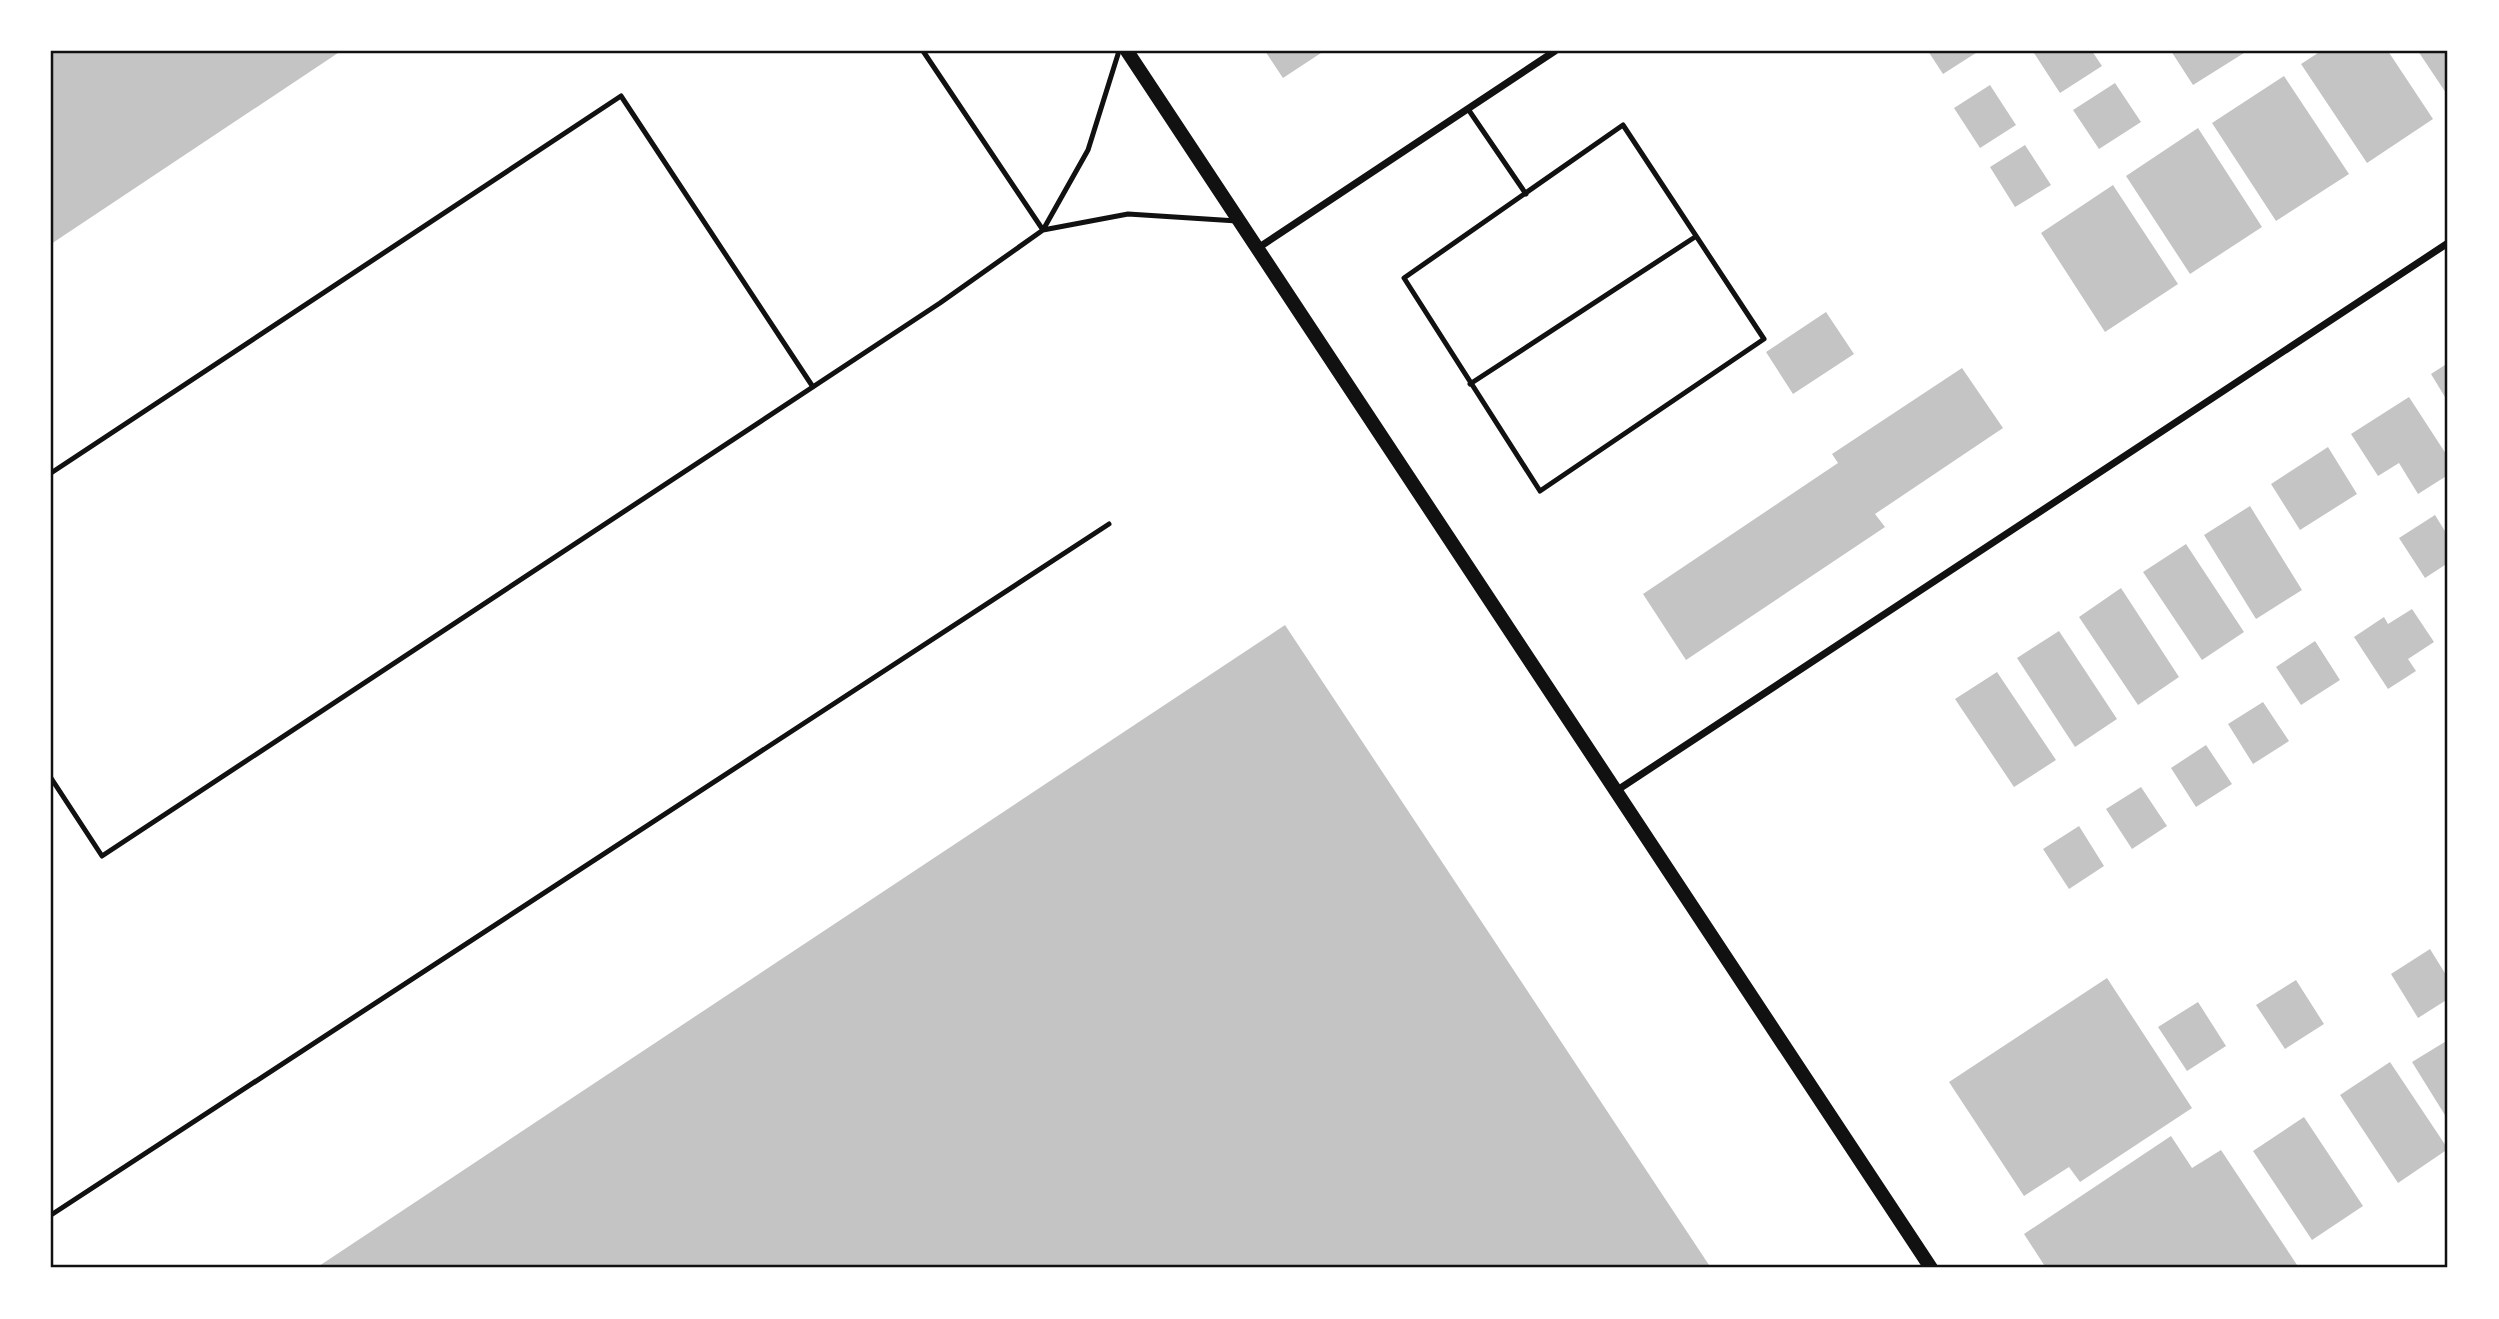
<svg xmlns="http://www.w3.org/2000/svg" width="2499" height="1319" viewBox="0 0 2499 1319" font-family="Ubuntu,sans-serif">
  <rect width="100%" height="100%" fill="#fff"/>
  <path fill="#c4c4c4" d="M51 51H341L51 244Z
    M1265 51H1324L1283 78Z
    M1928 51H1979L1943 74Z
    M2038 51H2092L2102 66 2060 93 2034 53Z
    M2171 51H2243L2244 53 2193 85Z
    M2321 51H2388L2433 119 2367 163 2301 64Z
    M2418 51H2448V96Z
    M2284 76 2349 174 2276 221 2212 123Z
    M2115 83 2141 122 2099 149 2073 110Z
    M1990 85 2016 125 1980 148 1954 108Z
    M2198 128 2262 227 2190 274 2126 176Z
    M2025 145 2051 185 2015 207 1990 167Z
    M2113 185 2178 284 2105 332 2041 233Z
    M1826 312 1854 354 1793 394 1766 352Z
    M2448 363V402L2431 374Z
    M1962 368 2003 428 1875 514 1885 527 1686 660 1643 594 1838 463 1832 454Z
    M2409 397 2448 457V475L2418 494 2399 463 2378 476 2351 434Z
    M2328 447 2357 494 2300 530 2271 484Z
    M2250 506 2302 590 2256 619 2204 535Z
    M2435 515 2448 536V563L2425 578 2399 538Z
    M2186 544 2244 632 2202 660 2143 572Z
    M2121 588 2179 677 2138 705 2079 617Z
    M2412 609 2434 642 2408 659 2416 671 2388 689 2354 637 2384 617 2388 624Z
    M1285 625 1711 1268H316Z
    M2059 631 2117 719 2075 747 2017 658Z
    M2315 641 2340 680 2301 705 2276 667Z
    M1997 672 2056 760 2014 787 1955 699Z
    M2263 702 2289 741 2253 764 2228 724Z
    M2206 745 2232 784 2196 807 2171 768Z
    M2141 787 2167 826 2132 849 2106 809Z
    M2079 826 2104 866 2069 889 2043 849Z
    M2430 949 2448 978V999L2418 1018 2391 974Z
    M2107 978 2192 1108 2080 1182 2069 1167 2024 1196 1949 1082Z
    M2296 980 2324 1024 2285 1049 2256 1005Z
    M2198 1002 2226 1046 2187 1071 2158 1027Z
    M2448 1040V1120L2412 1062Z
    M2390 1062 2448 1149 2398 1183 2340 1095Z
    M2304 1117 2363 1206 2312 1240 2253 1151Z
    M2171 1136 2192 1168 2221 1150 2299 1268H2046L2024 1234Z"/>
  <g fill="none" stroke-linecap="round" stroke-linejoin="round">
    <path stroke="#111" stroke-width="5" d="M923 51 1043 230
      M1468 109 1526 194
      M1623 125 1764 339 1540 491 1404 278Z
      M1043 230 1088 150 1119 51
      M1470 384 1695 237
      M51 473 621 96 813 387
      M51 778 102 856 940 303 1043 230 1128 214 1237 221
      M51 1215 1109 524"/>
    <path stroke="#111" stroke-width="7" d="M1258 248 1555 51
      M1616 791 2448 243"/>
    <path stroke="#111" stroke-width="14" d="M1127 51 1931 1268"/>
  </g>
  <rect width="2499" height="1319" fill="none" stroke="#ffffff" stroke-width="105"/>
  <rect x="52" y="52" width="2394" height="1214" fill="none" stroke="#111" stroke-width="2.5"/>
</svg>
